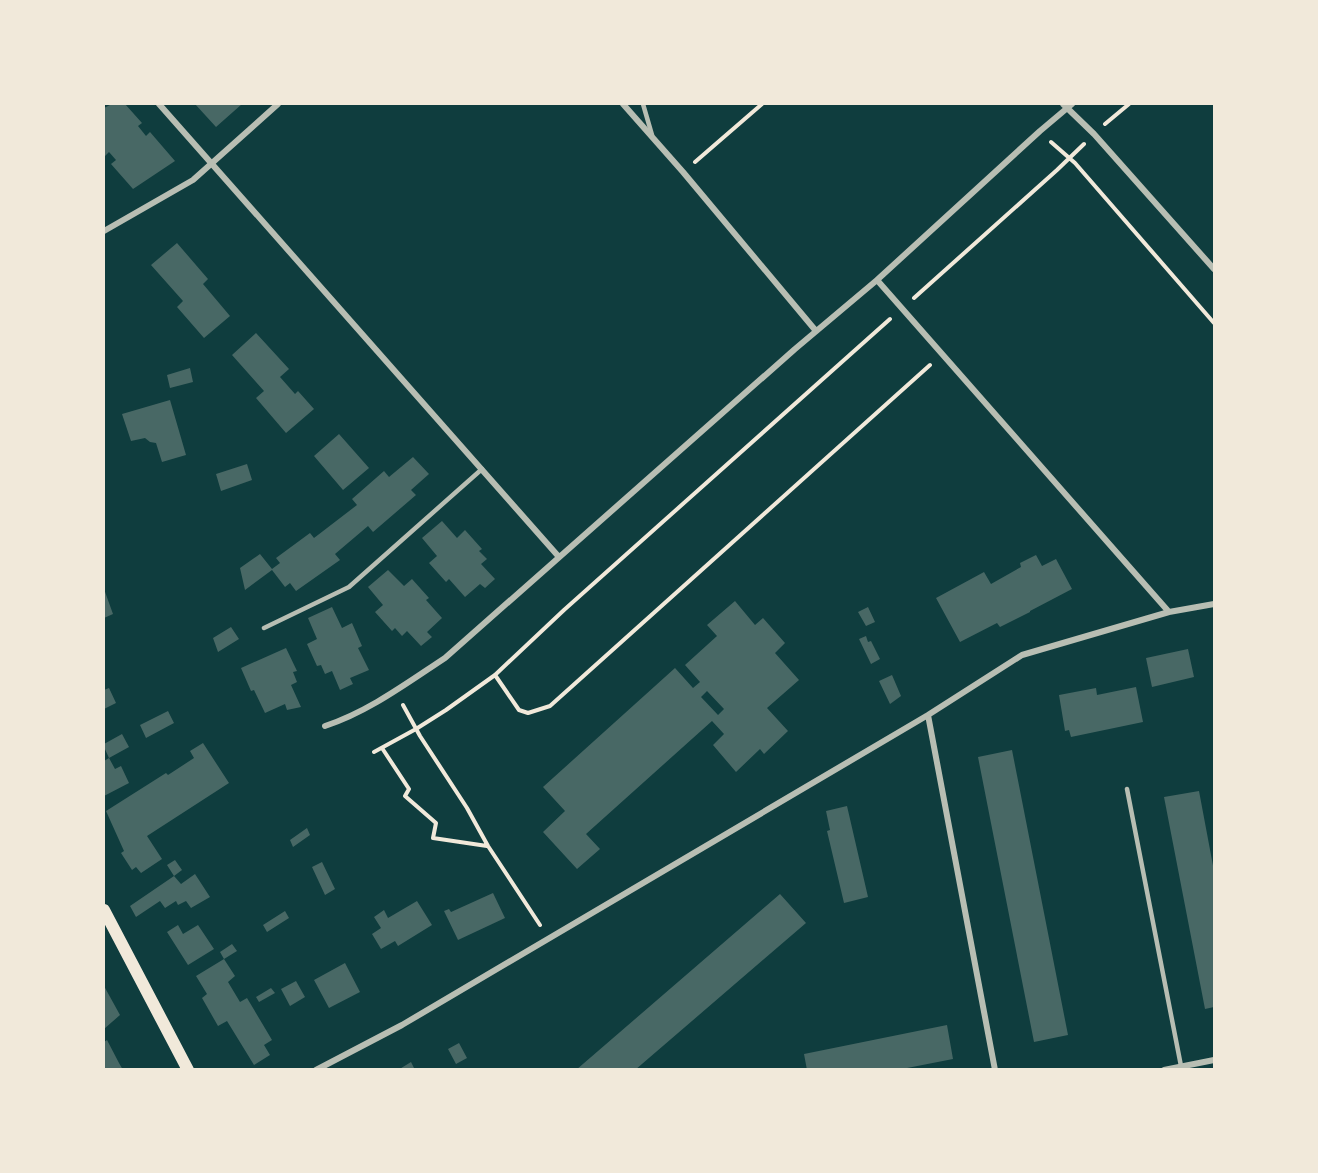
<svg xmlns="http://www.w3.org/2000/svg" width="1318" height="1173" viewBox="0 0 1318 1173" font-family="Georgia,serif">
  <rect width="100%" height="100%" fill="#0f3d3e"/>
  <path fill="#486865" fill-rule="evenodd" d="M112 104H125L142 123 138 126 146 136 150 132 175 161 133 189 111 164 116 160 109 152 104 157V108Z
    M195 104H242L216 127Z
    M177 243 208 279 203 284 230 316 204 338 177 307 183 301 151 265Z
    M256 333 289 369 280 377 295 394 298 391 314 409 286 433 256 398 264 391 232 355Z
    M190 368 193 382 170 388 167 375Z
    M170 400 186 455 162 462 156 443 150 442 145 438 131 441 122 414Z
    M339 434 369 468 343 490 314 456Z
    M413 457 429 474 411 490 416 495 373 532 368 526 335 554 340 560 296 591 290 583 285 587 272 570 245 590 240 568 260 554 272 569 280 563 276 558 310 533 314 538 357 505 352 499 384 471 389 477Z
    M247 464 252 480 221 491 216 474Z
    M442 521 457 538 465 530 482 549 479 551 487 559 481 564 495 579 485 588 480 584 465 597 449 579 446 582 429 563 437 556 422 538Z
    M1036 555 1042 566 1056 559 1072 589 1030 611V612L1000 627 997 623 960 642 936 598 984 572 991 584 1021 567 1020 563Z
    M388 570 404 586 412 579 429 598 426 600 442 618 427 632 432 637 421 646 407 631 402 636 395 628 392 631 375 612 383 605 368 587Z
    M104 589 113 614 104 618Z
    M735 601 755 625 763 618 785 643 775 653 799 680 767 708 788 731 764 754 760 749 736 772 713 745 724 734 712 721 586 834 600 849 577 869 543 832 565 811 543 787 675 668 693 688 700 682 685 665 717 636 707 625ZM707 691 724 709 718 715 701 697Z
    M332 607 342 628 352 623 362 646 358 648 369 670 350 678 353 684 340 690 332 671 325 674 321 665 317 666 307 644 317 639 308 618Z
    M868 607 875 622 866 626 858 612Z
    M231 627 239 639 218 652 213 638Z
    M866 636 868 642 871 641 880 659 871 664 859 639Z
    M286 648 297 671 293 672 297 682 291 685 301 707 287 710 285 704 265 713 254 690 251 691 241 668Z
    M1188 649 1194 677 1152 687 1146 658Z
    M892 675 901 696 890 704 879 681Z
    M1136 687 1143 722 1071 737 1069 730 1065 731 1059 695 1096 688 1097 695Z
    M109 688 116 703 104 709V690Z
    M168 711 174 723 146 738 140 725Z
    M122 734 129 747 109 758 104 747V744Z
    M203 743 229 783 147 836 162 859 141 873 136 867 132 870 121 853 124 851 106 811 166 773 168 775 194 758 190 751Z
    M1012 750 1068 1035 1034 1042 978 757Z
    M109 758 115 769 121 766 129 783 104 796V761Z
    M1199 791 1214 871V1007L1205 1009 1164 797Z
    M847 806 868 897 844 903 827 831 830 830 826 811Z
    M307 828 310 835 293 847 290 840Z
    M175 860 182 870 174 876 167 865Z
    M322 862 335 889 325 895 312 867Z
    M195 874 210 897 191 908 186 901 178 905 176 901 165 908 160 901 136 917 130 906 174 876 181 884Z
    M493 893 505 918 458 940 444 911 449 909 451 912Z
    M780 894 806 923 635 1070H576Z
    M417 901 432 925 398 946 395 941 381 949 372 934 381 928 374 917 384 910 388 918Z
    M285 911 289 918 267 932 263 925Z
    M178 925 183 934 198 925 214 949 188 965 167 932Z
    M232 944 237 951 224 959 220 952Z
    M224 959 235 976 228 982 240 1002 247 998 272 1040 264 1045 270 1055 254 1065 227 1021 218 1026 202 998 207 994 196 976Z
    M345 963 360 992 329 1008 314 980Z
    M296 981 305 997 290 1006 281 989Z
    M104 986 120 1015 104 1029Z
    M271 988 275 993 259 1002 256 997Z
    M947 1025 953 1059 897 1070H807L804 1054Z
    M107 1040 119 1063 123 1070H104V1042Z
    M459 1043 467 1058 456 1064 448 1049Z
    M411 1062 415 1070H398Z"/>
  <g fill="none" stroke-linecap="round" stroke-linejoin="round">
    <path stroke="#f1e9da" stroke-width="4" d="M1105 124 1129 104
      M1051 142 1075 163 1214 323
      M695 162 762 104
      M914 298 1057 170 1084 144
      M495 675 519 710 528 713 550 706 930 365
      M403 705 420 736 467 808 488 846 540 925
      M382 748 409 789 405 796 436 823 433 838 487 846
      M374 752 416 729 446 710 495 675 564 610 890 319"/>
    <path stroke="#b8beb3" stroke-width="4.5" d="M643 104 652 135
      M264 628 349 587 482 469
      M1127 789 1181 1066"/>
    <path stroke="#b8beb3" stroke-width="6" d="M159 104 559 557
      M623 104 683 172 816 331
      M1063 104 1094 134 1214 269
      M104 231 193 180 278 104
      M877 280 1169 612
      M928 715 995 1070
      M325 726C368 712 407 683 445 658L795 349 877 280 1040 131 1072 104
      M316 1070 402 1025 928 715 1022 655 1169 612 1214 604
      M1164 1070 1214 1060"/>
    <path stroke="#f1e9da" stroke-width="12" d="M104 910 188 1070"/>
  </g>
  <rect width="1318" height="1173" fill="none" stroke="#f1e9da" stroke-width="210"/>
</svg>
